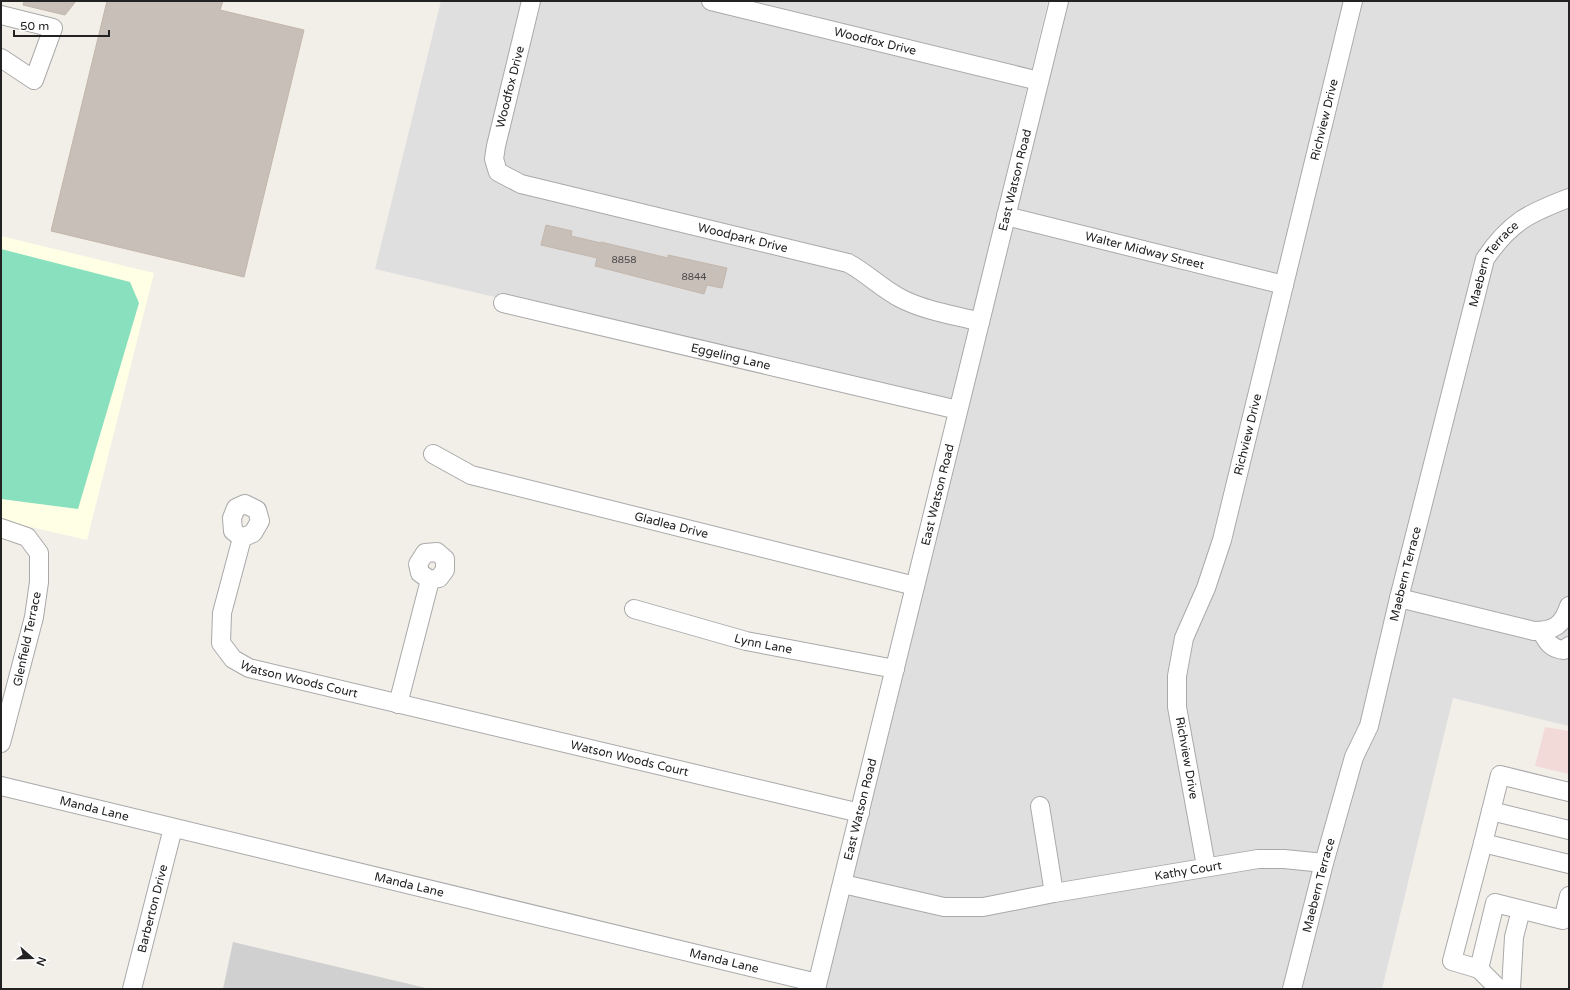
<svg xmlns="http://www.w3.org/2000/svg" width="1570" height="990" viewBox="0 0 1570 990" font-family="'Varela Round',sans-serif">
  <rect width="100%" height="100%" fill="#f2efe9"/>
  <path fill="#e0dfdf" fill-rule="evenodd" d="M441 1H1048L951 403 375 269Z
    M1066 1H1569V726L1453 698 1382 989H823ZM1188 253 1272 273 1294 276 1290 295 1184 271Z"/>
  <path fill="#f2dad9" d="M1545 727 1569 731V774L1535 766Z"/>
  <path fill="#ffffe5" d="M1 236 154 273 87 540 1 520Z"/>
  <path fill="#d0d0d0" d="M233 942 430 989H223Z"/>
  <path fill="#88e0be" d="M1 249 130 282 139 303 78 509 1 499Z"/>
  <path fill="#c7bfb8" stroke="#c4b6ab" d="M24 1H76L65 15 23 5Z
    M107 1H223L220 10 304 30 244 277 51 231Z
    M546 225 572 231 571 236 601 243V242L668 258V255L727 268 722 288 707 285 704 294 595 266 597 258 541 245Z"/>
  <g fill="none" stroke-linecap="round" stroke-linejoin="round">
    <g stroke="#a9a9a9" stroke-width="20">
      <g id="minor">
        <path id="s1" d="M531 1 496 146 494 159 498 172 521 184 848 263C867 273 882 289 902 299 926 311 954 315 980 322"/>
        <path id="s2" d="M711 1 1039 81"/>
        <path d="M1 15 53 28 34 80 1 58"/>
        <path id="s3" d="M1006 216 1284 285"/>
        <path id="s4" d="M503 303 958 410"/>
        <path id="s5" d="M433 454 471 475 915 586"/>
        <path d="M1 528 27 537 39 553V582L34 617 1 743"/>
        <path id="s6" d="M242 538 233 531 232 518 236 508 245 504 257 510 260 521 253 533 242 538 222 613 221 643 233 659 249 668 860 813"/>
        <path d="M1399 598 1534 631C1554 631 1563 625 1569 606"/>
        <path id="s7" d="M634 609 746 641 895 669"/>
        <path d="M1541 631C1547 642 1551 649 1564 650L1569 646"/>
        <path d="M398 704 430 580 439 578 445 570V559L437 552 425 553 418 564 420 573 430 580"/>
        <path id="s8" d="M1 786 817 983"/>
        <path d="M1569 792 1500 775 1483 843 1569 864"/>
        <path d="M1040 806 1054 893"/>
        <path d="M1491 811 1569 830"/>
        <path d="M1483 843 1452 961 1479 969 1495 903 1563 920 1569 896"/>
        <path id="s9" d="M1206 866 1177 707V676L1184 638 1206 588 1222 540 1353 1"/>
        <path id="s10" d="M843 884 944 907H983L1054 893 1258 859H1284L1324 863"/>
        <path d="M1479 969 1499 989"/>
        <path id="s11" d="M132 989 173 828"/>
        <path id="s12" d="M816 989 1059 1"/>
        <path id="s13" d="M1292 989 1324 863 1354 757 1369 726 1399 598 1485 259C1510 222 1529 213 1569 198"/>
        <path d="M1511 989 1514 937 1521 910"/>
      </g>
    </g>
    <use href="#minor" stroke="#fff" stroke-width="18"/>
  </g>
  <g text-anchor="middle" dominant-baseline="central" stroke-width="4" stroke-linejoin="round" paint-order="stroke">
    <g font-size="10" fill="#4b4948">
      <text x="624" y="260">8858</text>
      <text x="694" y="277">8844</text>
    </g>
    <g font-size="12" fill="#222" stroke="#fff">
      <text stroke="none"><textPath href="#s2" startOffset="169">Woodfox Drive</textPath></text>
      <text transform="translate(510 87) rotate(-76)">Woodfox Drive</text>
      <text stroke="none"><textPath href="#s9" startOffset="769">Richview Drive</textPath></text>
      <text stroke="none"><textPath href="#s12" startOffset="833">East Watson Road</textPath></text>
      <text stroke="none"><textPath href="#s1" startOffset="430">Woodpark Drive</textPath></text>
      <text stroke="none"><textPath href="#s3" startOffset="143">Walter Midway Street</textPath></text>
      <text stroke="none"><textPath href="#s13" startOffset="755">Maebern Terrace</textPath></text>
      <text stroke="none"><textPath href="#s4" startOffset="234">Eggeling Lane</textPath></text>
      <text stroke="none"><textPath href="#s9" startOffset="445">Richview Drive</textPath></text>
      <text stroke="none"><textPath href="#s12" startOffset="509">East Watson Road</textPath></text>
      <text stroke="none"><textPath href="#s5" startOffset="250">Gladlea Drive</textPath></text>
      <text stroke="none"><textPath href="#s13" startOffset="431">Maebern Terrace</textPath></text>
      <text transform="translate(27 639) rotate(-78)">Glenfield Terrace</text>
      <text stroke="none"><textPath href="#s7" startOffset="134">Lynn Lane</textPath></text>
      <text stroke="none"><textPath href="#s6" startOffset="293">Watson Woods Court</textPath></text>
      <text transform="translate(1187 758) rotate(80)">Richview Drive</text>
      <text stroke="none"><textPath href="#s6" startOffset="633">Watson Woods Court</textPath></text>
      <text stroke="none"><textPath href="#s8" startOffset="96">Manda Lane</textPath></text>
      <text stroke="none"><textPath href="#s12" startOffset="185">East Watson Road</textPath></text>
      <text stroke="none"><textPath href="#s10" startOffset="351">Kathy Court</textPath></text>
      <text stroke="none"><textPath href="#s8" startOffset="420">Manda Lane</textPath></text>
      <text stroke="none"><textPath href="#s13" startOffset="107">Maebern Terrace</textPath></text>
      <text stroke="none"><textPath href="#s11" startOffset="83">Barberton Drive</textPath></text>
      <text stroke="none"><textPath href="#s8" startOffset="744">Manda Lane</textPath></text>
    </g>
  </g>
  <rect width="1570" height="990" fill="none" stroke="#222222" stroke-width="4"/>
  <g transform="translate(32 958) rotate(110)" stroke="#ffffff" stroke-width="3" paint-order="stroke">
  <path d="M0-3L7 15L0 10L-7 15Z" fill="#222222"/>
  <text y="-6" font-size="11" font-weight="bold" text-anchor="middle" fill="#222222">N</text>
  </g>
  <path d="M14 30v6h95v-6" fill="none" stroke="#222222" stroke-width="2"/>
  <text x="20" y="30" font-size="12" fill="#222222" stroke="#ffffff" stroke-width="3" paint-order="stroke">50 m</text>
</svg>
